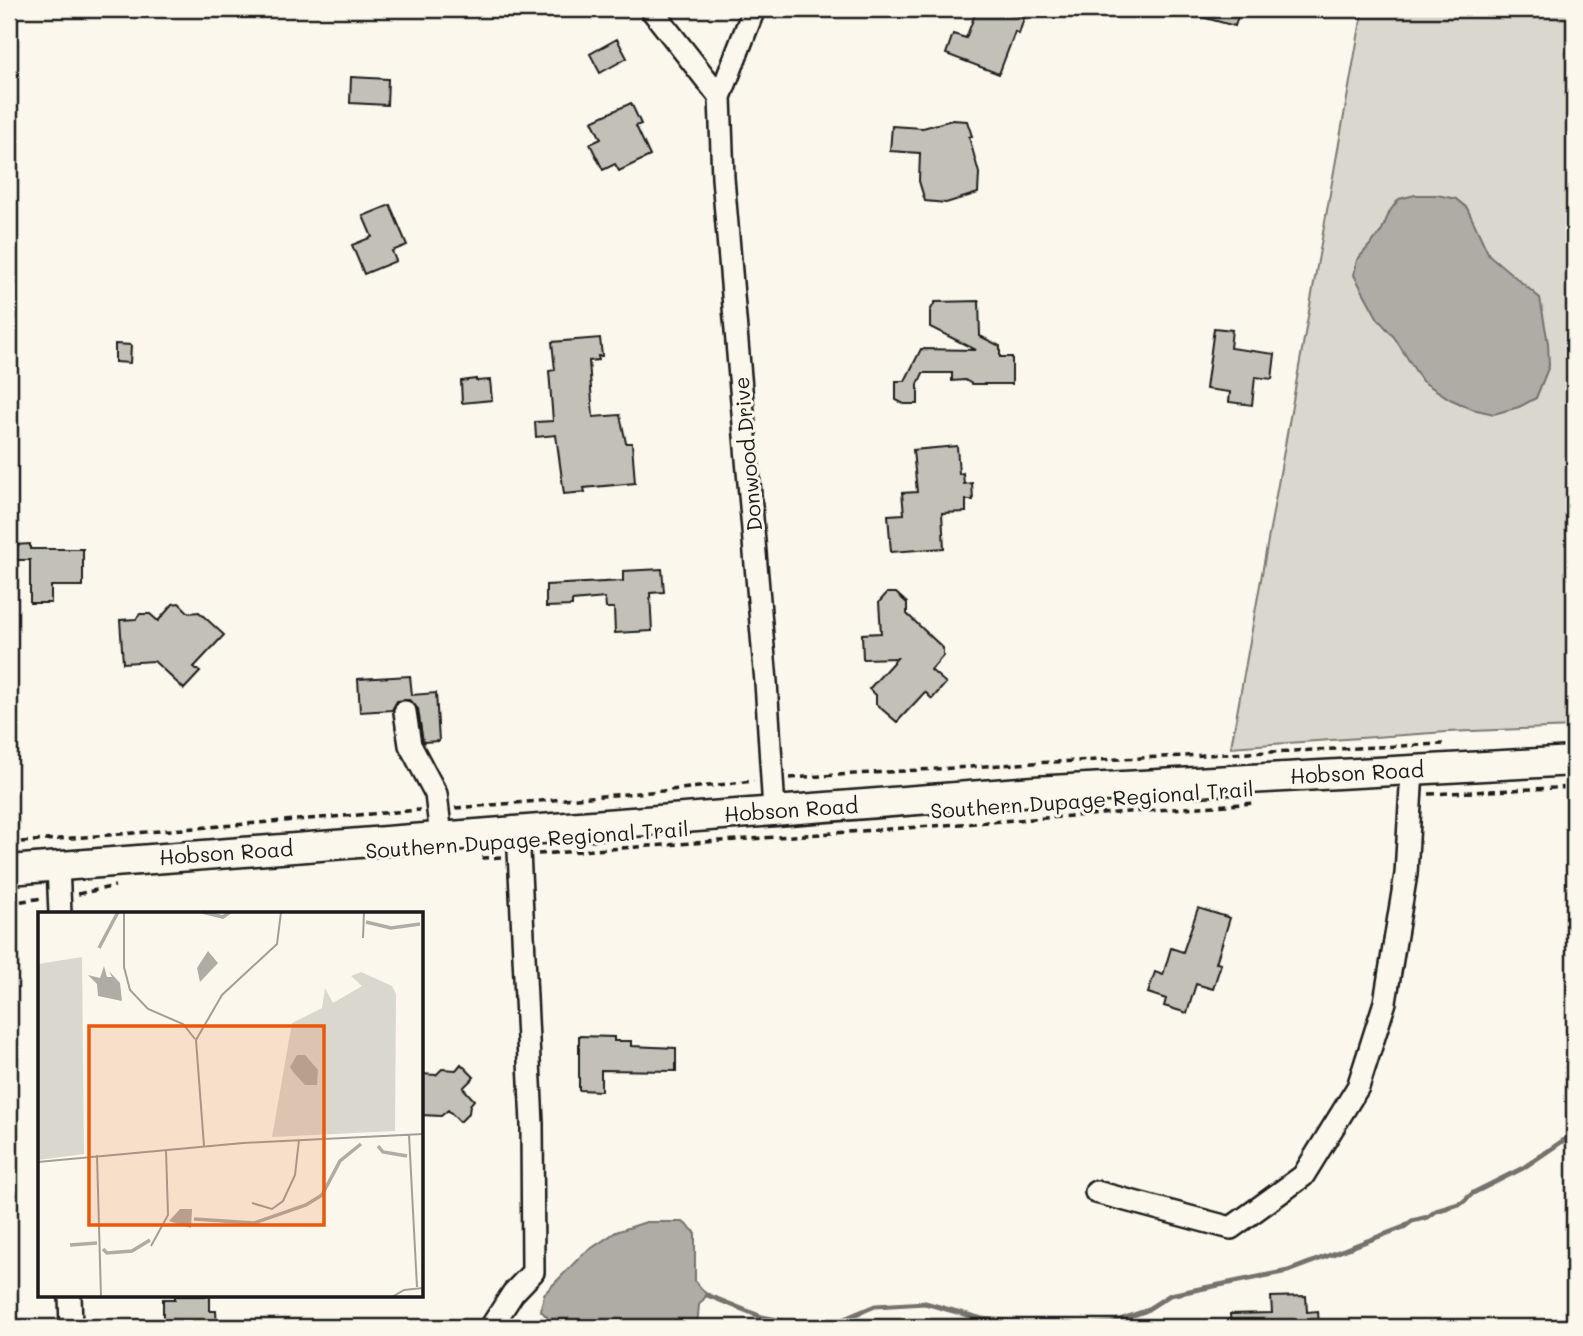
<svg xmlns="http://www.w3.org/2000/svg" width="1583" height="1336" viewBox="0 0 1583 1336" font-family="Mali,sans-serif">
  <rect width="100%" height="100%" fill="#fbf7ec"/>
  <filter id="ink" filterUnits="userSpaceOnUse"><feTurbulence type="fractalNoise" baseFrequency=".0143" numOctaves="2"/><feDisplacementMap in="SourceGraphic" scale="14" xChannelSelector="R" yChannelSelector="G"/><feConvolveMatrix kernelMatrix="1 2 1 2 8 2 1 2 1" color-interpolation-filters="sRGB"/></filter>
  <g filter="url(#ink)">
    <path fill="#dad7ce" stroke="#7b7a75" stroke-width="2" d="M1363 9H1574V727L1447 732 1231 747Z"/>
    <path fill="#afaca5" stroke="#74726e" stroke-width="2" d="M1415 195H1437L1456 199 1467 208 1489 255 1540 298 1548 343 1549 366 1536 398 1519 407 1494 414 1472 409 1450 399 1422 381 1394 337 1378 319 1354 275 1357 260 1381 232 1390 211 1399 199Z
      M646 1222H683L695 1232V1281L707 1295 699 1305 697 1327H636L624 1323 555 1325 541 1311 544 1294 583 1254 616 1232Z"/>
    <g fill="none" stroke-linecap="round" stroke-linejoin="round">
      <path stroke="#74726e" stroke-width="5" d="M707 1295 762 1317 793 1323 837 1322 875 1306 925 1303 982 1319 1058 1327 1111 1323 1145 1311 1170 1295 1288 1271 1404 1227 1412 1221 1428 1217 1436 1211 1462 1203 1473 1193 1523 1168 1570 1136 1574 1128"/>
    </g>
    <path fill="#c3c0b8" stroke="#1c1c1c" stroke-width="2" d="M977 9H999L1024 18 1019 34 1015 32 999 74 946 54 953 34 966 38Z
      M1187 9H1240L1235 26 1187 13Z
      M617 39 627 58 600 73 590 54Z
      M351 77 388 79 387 105 350 103Z
      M631 103 641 124 636 126 650 156 619 171 615 164 603 170 590 144 601 139 592 121Z
      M952 120 967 121 972 136 969 137 979 173 978 193 946 203 925 201 919 181 920 153 890 151 892 126 923 128Z
      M390 205 407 245 392 251 396 261 364 274 352 245 372 237 363 216Z
      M979 301 980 336 1000 346V357H1012V384H972L965 380 952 381V373H923L918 384V404H904L896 400V381H905L921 349 976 350 930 327V311L935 302Z
      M1214 328 1232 330 1230 348 1275 354 1272 379 1255 377 1252 405 1229 402 1230 392 1206 389Z
      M600 338 602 356H598L599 360 589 361 593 417 620 415 626 443H632L635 483 584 488 585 492 564 494 556 435 536 437 535 422 553 421 549 371 555 370 552 342Z
      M115 344 131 345 130 363 115 362Z
      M476 379V381L490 380 492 400 462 403 461 381Z
      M957 446 959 474 963 473 964 484 972 483 973 500H966V512L942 513 944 548 891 552 888 515 904 514 902 493 917 492 913 450Z
      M30 544V549H83V586H51V603H30V560H16L15 545Z
      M662 569 664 592 650 593 652 631 615 633 614 608H606L605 598 572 601V606L546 607V585L623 581V571Z
      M887 593H896L907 603V614L943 648V656L931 670 946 683 932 699 925 692 897 722 876 704V695L869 689 897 658 863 659 862 634 881 633 879 602Z
      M179 603 189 613 199 612 224 635 194 667 200 672 184 689 154 661 123 663 120 620 136 619 140 614H150L158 621 173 604Z
      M410 676 412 695 436 693 439 741 423 742 418 709 409 700 397 701 392 710 360 712 358 679Z
      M1198 908 1230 918 1216 963 1221 964 1213 989 1196 984 1187 1013 1164 1006 1166 999 1148 993 1155 972 1163 975 1171 948 1183 952Z
      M579 1036 614 1037V1041H631V1046L676 1048V1071L601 1070V1091L579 1090Z
      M461 1064 474 1077 463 1088 474 1100 470 1105 469 1113 460 1122 448 1110 441 1116 422 1115V1074L436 1075 442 1069 456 1070Z
      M175 1296H210V1311H216L217 1327H163V1299H175Z
      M1306 1296 1307 1312 1318 1311 1319 1327H1231L1230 1314 1272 1313 1271 1297Z"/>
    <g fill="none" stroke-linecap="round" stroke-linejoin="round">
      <g stroke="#1c1c1c" stroke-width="26">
        <path id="minor" d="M651 9 720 97
          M754 9 720 97 723 178 766 682 774 810
          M405 712 410 745 436 794 441 836
          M58 865 60 914
          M1096 1192 1231 1228 1303 1176 1358 1087 1385 1002 1406 874 1412 770
          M70 1296 71 1327
          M491 1327 513 1293 533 1272 532 1124 518 830"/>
      </g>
      <g stroke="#1c1c1c" stroke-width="33">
        <path id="major" d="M9 870 1034 791 1574 761"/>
      </g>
      <path stroke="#1c1c1c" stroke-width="3.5" stroke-dasharray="7 5" stroke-linecap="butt" d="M790 778 1033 763 1443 744
        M1429 794 1574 787
        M455 808 662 791 754 781
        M9 843 420 810
        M538 854 1256 803
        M482 858 502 857
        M78 894 115 886
        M9 903 43 898"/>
      <use href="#minor" stroke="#fbf7ec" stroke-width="21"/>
      <use href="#major" stroke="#fbf7ec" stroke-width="28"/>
    </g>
  </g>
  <g text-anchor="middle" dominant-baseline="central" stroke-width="6" stroke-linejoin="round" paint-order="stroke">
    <g font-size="21" fill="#1c1c1c" stroke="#fbf7ec">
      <text transform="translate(747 454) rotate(-95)">Donwood Drive</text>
      <text transform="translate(1357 772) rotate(-3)">Hobson Road</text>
      <text transform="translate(1092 799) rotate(-4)">Southern Dupage Regional Trail</text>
      <text transform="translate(791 809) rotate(-4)">Hobson Road</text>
      <text transform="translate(527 839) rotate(-4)">Southern Dupage Regional Trail</text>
      <text transform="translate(226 852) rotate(-4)">Hobson Road</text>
    </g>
  </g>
  <g transform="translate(38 912)">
    <rect width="385" height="385" fill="#fbf7ec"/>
    <path d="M44 45 46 242 0 248V52ZM323 60 354 74 358 82 357 219 234 225 254 111 284 96 287 76 295 91 324 74 313 64Z" fill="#dad7ce"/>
    <path d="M170 39 180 51 162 70 159 56ZM66 54 69 65H74L71 59 82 71 84 89 60 84 59 72 50 63 62 66ZM259 143H267L280 158 279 173H267L256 161 252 155ZM142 297H154L153 316 131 309Z" fill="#afaca5"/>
    <path fill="none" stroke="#afaca5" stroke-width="3.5" d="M164 0 185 5 192 0M328 10 353 16 382 12M61 36 80 0M340 234 345 240 369 244M156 307 216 311 268 293 284 283 302 249 323 232M32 333 59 331M65 337 69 341 94 339 112 328"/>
    <path fill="none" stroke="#a29f99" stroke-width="2" d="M86 0V55L92 78 110 97 145 112 157 127M325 26 326 0M371 223 379 375M166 234 158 128 184 83 239 32 243 0M59 243 63 385M0 250 205 231 385 222M214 291 234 297 245 289 257 263 261 228M113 334 130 303 128 238M354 385 366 378 385 376"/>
    <path fill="#e8590c" fill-opacity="0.15" stroke="#e8590c" stroke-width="3.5" d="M51 114H286V313H51Z"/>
    <rect width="385" height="385" fill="none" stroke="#1c1c1c" stroke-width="3.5"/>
  </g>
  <rect width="1583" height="1336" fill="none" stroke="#fbf7ec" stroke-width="35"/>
  <rect x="18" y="18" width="1548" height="1301" fill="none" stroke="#1c1c1c" stroke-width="2.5" filter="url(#ink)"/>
</svg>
